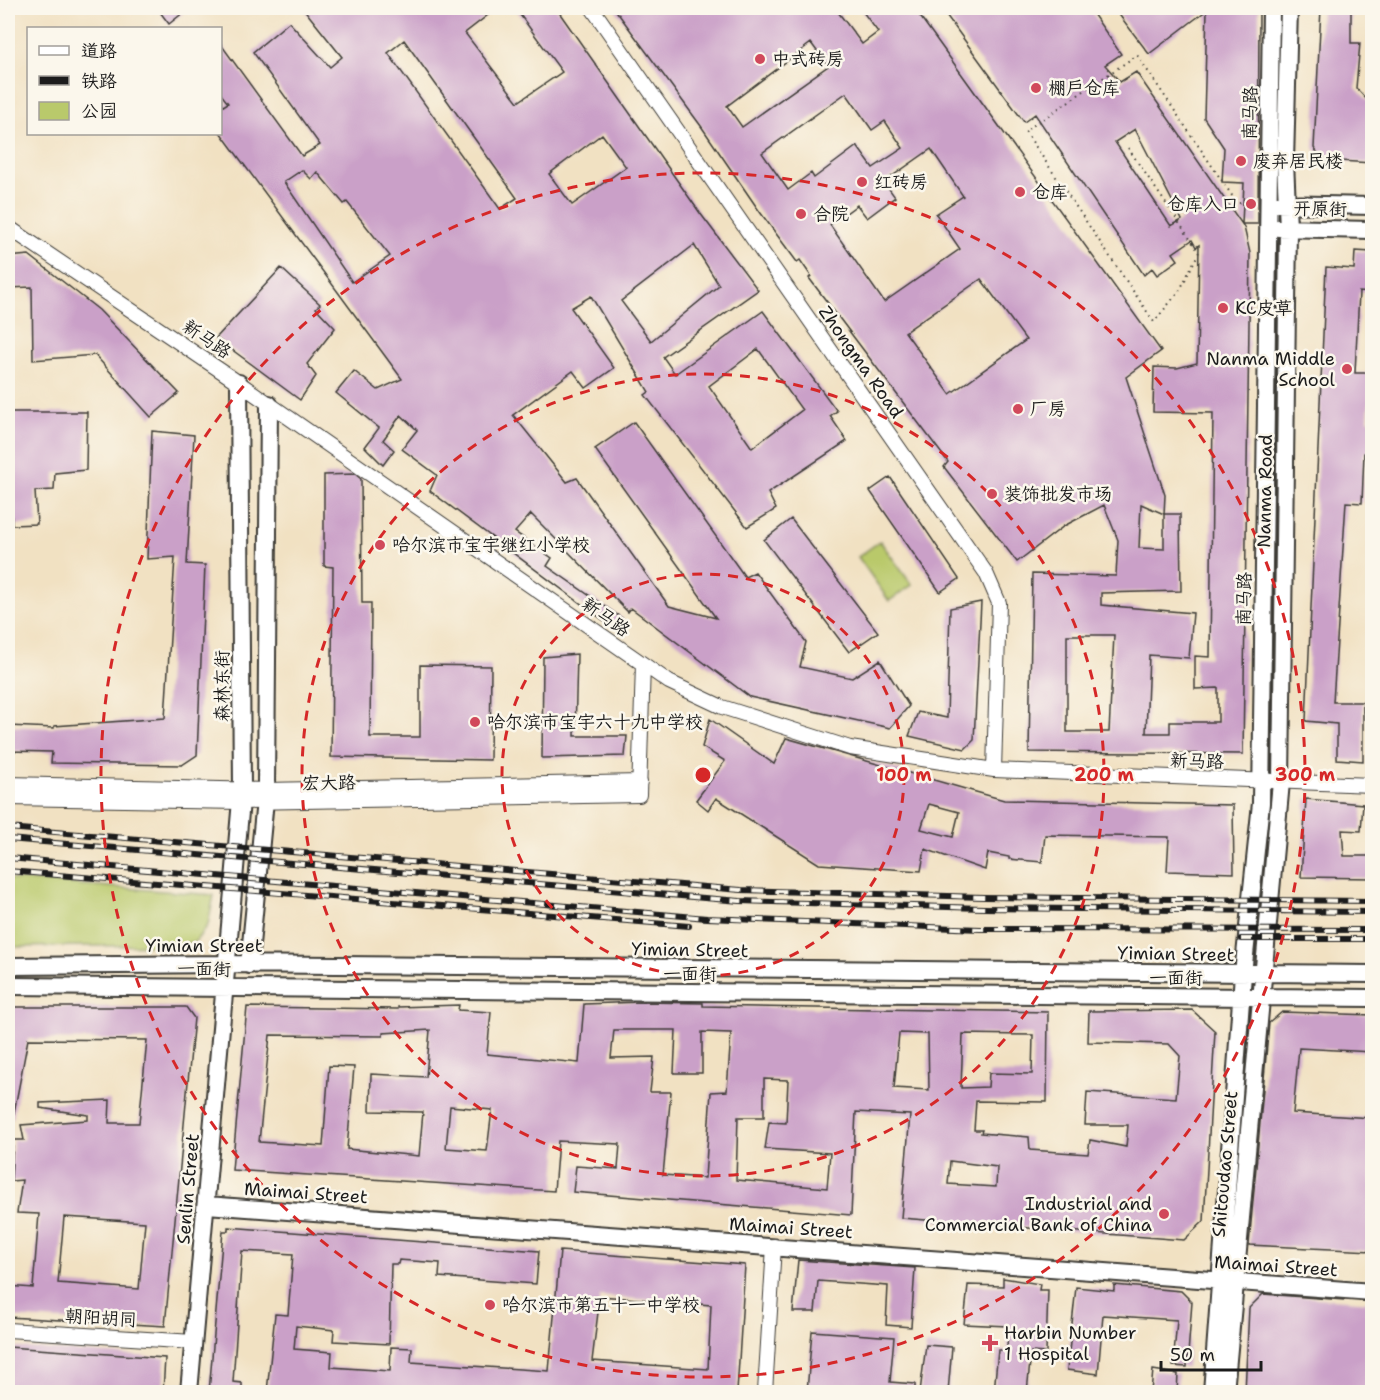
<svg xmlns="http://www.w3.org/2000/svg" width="1380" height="1400" viewBox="0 0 1380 1400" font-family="'Shantell Sans','LXGW WenKai TC',sans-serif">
  <rect width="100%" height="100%" fill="#fbf7ec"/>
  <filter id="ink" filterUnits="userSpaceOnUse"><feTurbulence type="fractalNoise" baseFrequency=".0167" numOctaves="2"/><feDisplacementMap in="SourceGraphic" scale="12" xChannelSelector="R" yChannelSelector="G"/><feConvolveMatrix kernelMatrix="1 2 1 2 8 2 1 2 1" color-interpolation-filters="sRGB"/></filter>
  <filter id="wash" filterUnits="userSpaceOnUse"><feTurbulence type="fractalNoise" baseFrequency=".008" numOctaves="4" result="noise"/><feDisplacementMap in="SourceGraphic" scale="24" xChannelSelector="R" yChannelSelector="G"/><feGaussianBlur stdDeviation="1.35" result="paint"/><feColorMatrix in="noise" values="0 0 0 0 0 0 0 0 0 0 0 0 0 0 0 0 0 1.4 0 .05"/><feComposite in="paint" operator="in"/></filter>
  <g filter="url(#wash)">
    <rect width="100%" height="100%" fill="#f1e1c2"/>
    <path fill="#b9c96b" stroke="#6a7244" stroke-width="1.5" d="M880 541 912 585 889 601 858 557Z
      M8 879 214 895 208 925 195 942 177 945 8 947Z"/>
    <g id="blocks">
      <path fill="#caa0c8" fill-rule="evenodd" d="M157 8H189L169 24Z
        M303 8H497L465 33 518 102 562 72 515 8H556L700 213 758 290 663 357 675 374 763 311 837 411 830 416 847 441 768 493 776 509 747 527 645 395 649 392 591 296 571 308 614 368 586 388 573 371 513 415 567 482 577 478 669 606 716 618 595 449 634 422 745 577 755 572 806 642 800 667 852 678 880 660 909 706 890 728 750 697 631 608 628 612 531 514 515 532 552 558 547 566 623 619 615 629 430 491 437 475 402 449 417 430 401 415 383 440 394 450 383 465 365 447 379 428 336 393 354 371 378 390 402 379 220 132V108L228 103 220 93V43L302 156 320 145 253 52 289 22 330 67 342 57ZM404 40 517 198 500 209 388 53ZM602 134 626 167 572 205 549 174ZM302 170 311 179 317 172 344 204 347 202 390 256 352 282 284 182ZM694 245 719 285 651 341 621 301ZM758 349 802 410 752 448 709 386Z
        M614 8H835L862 44 878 32 860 8H914L1161 351 1126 377 1165 495 1164 514H1180L1181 591 1101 593V605L1193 613 1189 658 1149 655 1146 733H1170V722H1218V688L1195 689V656L1210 657 1213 413 1153 412 1154 367 1177 368 1197 363 1199 245 1196 247 1192 240 1173 253 1178 260 1157 275 1152 268 1144 275 1035 114 1024 122 941 8H1089L1121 54 1105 65 1120 82 1136 72 1244 227 1250 253 1243 754 1029 752 1032 574 1116 576 1118 540 1104 505 1064 526 1017 562 944 467 948 462 809 278 811 276 800 260 797 262 760 212 701 126ZM811 43 828 66 742 127 727 106ZM846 93 872 130 885 121 903 148 873 168 857 146 814 178 811 173 788 190 762 153ZM1135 129 1182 220 1171 226 1115 142ZM931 149 963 196 936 214 960 249 884 302 830 225 857 205 867 218 895 197 884 182ZM981 279 1026 340 950 394 905 332ZM1141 504 1164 514V549L1139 548ZM1067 635H1114L1109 732H1067Z
        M1114 8H1259L1258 224H1242L1244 183 1222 182 1224 148 1204 118 1207 10 1149 54Z
        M1321 8H1351V43H1360L1356 88 1372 105V163L1323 160 1314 148Z
        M1355 251 1372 252V293L1359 292 1355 373H1371L1368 419 1372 421V451L1364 453 1362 503 1346 502 1333 702H1363V761L1337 759V724L1306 721 1326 267 1354 269Z
        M29 255 99 310 179 393 151 417 95 355 33 360 32 287 8 288V257Z
        M281 268 320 304 316 308 335 328 307 364 316 376 300 400 216 338Z
        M8 412H87L86 470 55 473 54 490 35 491 37 524 12 525 10 492H8Z
        M152 431 194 435 187 564 205 565 197 755 182 765 51 763 52 752 8 751V726L54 728V726L165 718 175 557 147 559Z
        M355 474 361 479 362 603H371L370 737H420V665L491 666 490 760 331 757 333 567 324 566V475Z
        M890 477 959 579 940 592 870 491Z
        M791 519 878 632 849 652 764 540Z
        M981 602 974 740 965 749 909 736 918 712 947 718 950 608Z
        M577 654 575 736H627L625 756 542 758 543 657Z
        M710 719 774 764 786 738 1004 800 1233 805 1234 873 1167 871 1169 837 1045 835 1042 862 1009 859V857L988 853 985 870 925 849 921 871 819 864 716 798 708 810 696 800 725 761 702 747ZM929 804 959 812 953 837 921 829Z
        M1306 799 1363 804 1361 831 1342 830 1344 856H1372V878L1301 877Z
        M643 1002 703 1003V1006L1048 1012 1047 1102 976 1101 974 1130H982L981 1133 1029 1137 1030 1150 1088 1154 1090 1140 1126 1147 1128 1125H1085L1087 1092 1176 1098 1180 1056 1169 1044 1088 1042 1089 1011 1192 1010 1215 1031 1204 1221 1184 1240 901 1218 910 1115 856 1112 851 1215 573 1192 576 1166 618 1169 620 1144 558 1141 554 1191 232 1170 247 1007 398 1009V1007L459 1005 458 1010 491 1012 487 1054 579 1063 584 1004ZM430 1030 426 1077 371 1074 370 1111 423 1112 419 1156 347 1149 354 1067 329 1066 323 1146 259 1142 270 1035 383 1036V1033ZM614 1030H676L674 1073H702V1032L731 1033 727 1091 711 1092 705 1178 663 1175 671 1092H650L654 1057 611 1058ZM899 1033 928 1034 929 1090 894 1088ZM963 1034 1033 1035 1032 1074 989 1073 988 1087 961 1088ZM764 1079 788 1080 786 1123 769 1122 765 1149 830 1153 827 1188 736 1180 738 1117H764ZM450 1106 492 1110 487 1151 446 1148ZM950 1161 997 1167 996 1187 948 1184Z
        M8 1007H186L194 1018 165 1326 8 1317V1286L33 1288 39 1214 17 1213 22 1180 11 1181 13 1140H24L21 1125 88 1120V1115L40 1108V1103L110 1100 109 1123H139L147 1040 28 1039 13 1118H8ZM64 1217 145 1222 139 1289 58 1283Z
        M1282 1012 1372 1015V1052L1299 1048 1293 1113 1372 1118V1251L1249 1245 1269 1023Z
        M228 1227 539 1251 536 1284 439 1277 440 1263 399 1260 398 1264H391L389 1344 333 1341 334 1330 296 1326 294 1349 332 1352 331 1367 390 1371 391 1347 412 1348 411 1362 549 1371 560 1251 745 1265 737 1392H267L275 1314 288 1315 293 1254 242 1251 233 1382 242 1383V1392H209L223 1231H228ZM600 1296 711 1305 708 1369 592 1361Z
        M798 1260 915 1268 911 1327 886 1325 888 1286 818 1281 815 1312H793Z
        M1003 1278 1040 1284 1039 1290H1048L1046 1353 1031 1352 1027 1392H994L998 1350H1007L1008 1326 964 1324 968 1285 1003 1286Z
        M1114 1285 1181 1291 1192 1302 1187 1367 1173 1366 1177 1320 1103 1315 1098 1374 1067 1370 1076 1287 1114 1291Z
        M1263 1294 1372 1302V1392H1245L1249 1308Z
        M812 1331 894 1337 890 1382 915 1384V1392H807Z
        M926 1345 952 1347 948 1392H920Z
        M8 1347 165 1358 163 1392H55V1390L8 1386Z
        M1153 1370 1178 1374 1177 1392H1151Z"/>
    </g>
  </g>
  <g filter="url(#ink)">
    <use href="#blocks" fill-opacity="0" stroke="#3c3a35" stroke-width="1.5"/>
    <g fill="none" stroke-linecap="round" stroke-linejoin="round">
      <g stroke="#3c3a35" stroke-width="16">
        <path id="tertiary" d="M592 8 986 573 999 603 994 770
          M8 227 239 383 669 682 722 707 850 748 994 770 1372 785
          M8 784 266 790 640 782
          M8 798 241 802 639 795 643 664
          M8 1330 193 1342
          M765 1392 774 1246"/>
      </g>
      <g stroke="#3c3a35" stroke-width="20">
        <path id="secondary" d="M1277 204 1372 206
          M1278 228 1372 230
          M249 965 266 790 269 404
          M8 966 226 964 1372 974
          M8 986 1372 998
          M207 1205 1372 1292
          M189 1392 242 789 239 383
          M1212 1392 1243 974 1261 803 1271 8
          M1225 1392 1281 782 1288 228 1285 162 1289 8"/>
      </g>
      <path stroke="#3c3a35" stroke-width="2" stroke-dasharray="1.5 4.5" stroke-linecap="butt" d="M1128 148 1199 252 1180 290 1154 322 1025 131 1137 55 1237 203H1253"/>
      <use href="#tertiary" stroke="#fff" stroke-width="14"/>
      <use href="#secondary" stroke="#fff" stroke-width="16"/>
      <g stroke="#1c1c1c" stroke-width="6">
        <path id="rail" d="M8 828 741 890 983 897 1372 901
          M8 839 740 901 983 908 1372 912
          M8 858 707 918 980 929 1372 930
          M8 871 689 926
          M1241 939H1372"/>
      </g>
      <use href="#rail" stroke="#fbf7ec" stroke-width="4" stroke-dasharray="11" stroke-linecap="butt"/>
    </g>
  </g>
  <g fill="none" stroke="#d62828" stroke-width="3" stroke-dasharray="10 8">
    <circle cx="703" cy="775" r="201"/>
    <circle cx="703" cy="775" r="401"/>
    <circle cx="703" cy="775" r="602"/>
  </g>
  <g fill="#d1495b" stroke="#fbf7ec" stroke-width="2">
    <circle cx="760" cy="59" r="6"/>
    <circle cx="1036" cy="88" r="6"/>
    <circle cx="1241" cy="161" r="6"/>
    <circle cx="862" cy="182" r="6"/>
    <circle cx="1020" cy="192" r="6"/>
    <circle cx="1251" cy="204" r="6"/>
    <circle cx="801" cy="214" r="6"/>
    <circle cx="1223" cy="308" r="6"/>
    <circle cx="1347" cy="369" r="6"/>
    <circle cx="1018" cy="409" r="6"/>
    <circle cx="992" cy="494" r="6"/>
    <circle cx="380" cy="545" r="6"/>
    <circle cx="475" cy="722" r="6"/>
    <circle cx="1164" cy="1214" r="6"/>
    <circle cx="490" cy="1305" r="6"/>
    <path d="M987 1334h6v6h6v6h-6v6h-6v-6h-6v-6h6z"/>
  </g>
  <g text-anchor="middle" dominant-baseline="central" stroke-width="5" stroke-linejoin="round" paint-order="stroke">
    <g font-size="18" fill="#1c1c1c" stroke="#fbf7ec" text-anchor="start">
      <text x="772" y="59">中式砖房</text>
      <text x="1048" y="88">棚户仓库</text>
      <text x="1253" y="161">废弃居民楼</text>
      <text x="874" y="182">红砖房</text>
      <text x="1032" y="192">仓库</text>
      <text x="1239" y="204" text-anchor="end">仓库入口</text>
      <text x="813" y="214">合院</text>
      <text x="1235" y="308">KC皮草</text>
      <text x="1335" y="359" text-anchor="end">Nanma Middle<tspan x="1335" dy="21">School</tspan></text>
      <text x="1030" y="409">厂房</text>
      <text x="1004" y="494">装饰批发市场</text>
      <text x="392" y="545">哈尔滨市宝宇继红小学校</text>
      <text x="487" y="722">哈尔滨市宝宇六十九中学校</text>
      <text x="1152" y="1204" text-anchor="end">Industrial and<tspan x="1152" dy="21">Commercial Bank of China</tspan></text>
      <text x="502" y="1305">哈尔滨市第五十一中学校</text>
      <text x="1004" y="1333">Harbin Number<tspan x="1004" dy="21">1 Hospital</tspan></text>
    </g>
    <g font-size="18" fill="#1c1c1c" stroke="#fbf7ec">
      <text transform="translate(1250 113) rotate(-89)">南马路</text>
      <text transform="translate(1320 209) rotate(1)">开原街</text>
      <text transform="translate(207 339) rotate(34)">新马路</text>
      <text transform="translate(861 362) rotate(55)">Zhongma Road</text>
      <text transform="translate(1265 491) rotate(-89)">Nanma Road</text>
      <text transform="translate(1244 599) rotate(-89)">南马路</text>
      <text transform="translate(606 617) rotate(35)">新马路</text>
      <text transform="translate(222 686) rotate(-90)">森林东街</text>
      <text transform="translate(1197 761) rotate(2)">新马路</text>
      <text transform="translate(329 783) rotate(-1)">宏大路</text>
      <text x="204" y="946">Yimian Street</text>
      <text transform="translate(690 950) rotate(1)">Yimian Street</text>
      <text transform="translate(1176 954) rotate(1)">Yimian Street</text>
      <text transform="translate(204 969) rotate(1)">一面街</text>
      <text x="690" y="974">一面街</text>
      <text x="1176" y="978">一面街</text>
      <text transform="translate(1225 1164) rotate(-85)">Shitoudao Street</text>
      <text transform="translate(188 1189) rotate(-85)">Senlin Street</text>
      <text transform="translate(306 1193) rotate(4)">Maimai Street</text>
      <text transform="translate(791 1228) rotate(4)">Maimai Street</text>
      <text transform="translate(1276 1266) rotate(4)">Maimai Street</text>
      <text transform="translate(101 1318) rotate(3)">朝阳胡同</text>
    </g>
  </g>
  <circle cx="703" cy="775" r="9" fill="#d62828" stroke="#fbf7ec" stroke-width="3"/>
  <g font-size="18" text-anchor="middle" font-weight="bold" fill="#d62828" stroke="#fbf7ec" stroke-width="5" stroke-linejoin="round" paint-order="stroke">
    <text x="904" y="781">100 m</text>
    <text x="1104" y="781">200 m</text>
    <text x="1305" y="781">300 m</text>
  </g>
  <rect width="1380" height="1400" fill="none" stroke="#fbf7ec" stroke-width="30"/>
  <rect x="27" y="27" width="195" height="108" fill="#fbf7ec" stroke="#a29f99" stroke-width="1.5"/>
  <rect x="39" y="46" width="30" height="9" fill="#ffffff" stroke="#a29f99" stroke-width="1.5"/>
  <text x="81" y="57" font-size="18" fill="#1c1c1c">道路</text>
  <rect x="39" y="76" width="30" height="9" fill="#1c1c1c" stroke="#a29f99" stroke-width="1.5"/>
  <text x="81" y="87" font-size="18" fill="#1c1c1c">铁路</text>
  <rect x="39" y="102" width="30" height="18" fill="#b9c96b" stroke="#a29f99" stroke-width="1.5"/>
  <text x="81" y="117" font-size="18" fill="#1c1c1c">公园</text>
  <path d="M1161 1361v9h100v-9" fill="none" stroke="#1c1c1c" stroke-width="3"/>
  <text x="1170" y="1361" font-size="18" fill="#1c1c1c" stroke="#fbf7ec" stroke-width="4.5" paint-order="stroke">50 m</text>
</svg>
